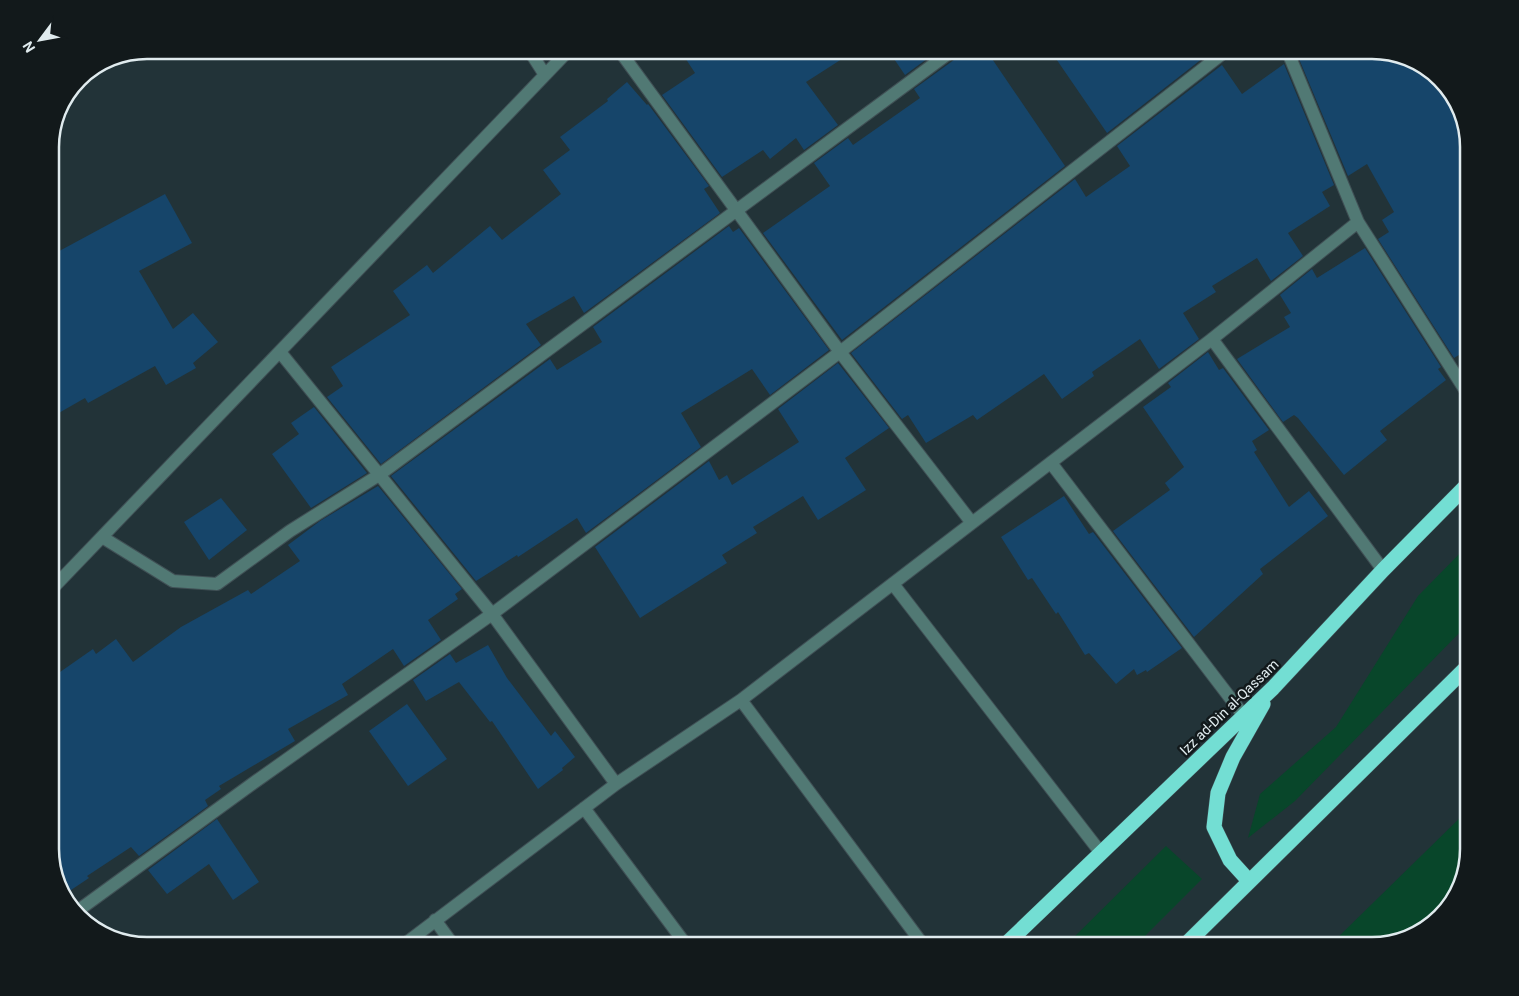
<svg xmlns="http://www.w3.org/2000/svg" width="1519" height="996" viewBox="0 0 1519 996" font-family="Roboto,sans-serif">
  <rect width="100%" height="100%" fill="#223338"/>
  <path fill="#08462a" d="M1469 544V623L1295 801 1248 838 1260 794 1336 727 1418 596Z
    M1469 809V850L1453 903 1420 933 1373 946H1329Z
    M1166 846 1202 879 1135 946H1065Z"/>
  <path fill="#16456a" d="M680 50H856L806 82 838 125 804 150 796 138 770 159 763 150 722 177 662 95 695 73Z
    M888 50H939L905 75Z
    M961 50H986L1065 166 842 340 763 233 830 186 814 163 848 138 853 145 920 98 914 89 958 57Z
    M1050 50H1211L1212 51 1107 133Z
    M1303 50H1372L1426 66 1456 99 1469 146V349L1454 358 1378 239 1389 232 1382 220 1394 212 1367 164 1348 176 1297 54Z
    M1284 64 1334 185 1322 192 1330 206 1288 233 1303 256 1271 281 1257 258 1212 286 1216 292 1183 313 1199 339 1159 369 1140 339 1092 372 1094 376 1062 399 1044 374 977 420 973 415 926 443 908 415 902 419 851 353 1075 179 1086 197 1130 166 1117 146 1222 65 1242 94Z
    M627 82 647 105 648 104 709 186 704 189 720 213 584 313 574 296 526 324 541 345 381 464 327 397 343 386 331 367 410 315 393 291 427 265 433 273 490 226 502 240 561 194 543 170 570 150 560 137 608 101 607 99Z
    M165 194 192 243 139 271 173 329 193 313 218 342 193 363 196 368 166 385 155 366 88 403 85 398 50 418V256Z
    M729 226 733 232 739 228 829 350 770 395 752 369 681 413 701 447 586 533 577 518 518 557 517 555 476 581 391 476 550 359 557 370 602 342 593 327Z
    M1365 248 1441 367 1438 369 1446 380 1380 431 1387 440 1344 475 1298 418 1294 415 1283 422 1237 359 1290 327 1284 317 1291 313 1280 295 1312 269 1317 278Z
    M1208 352 1219 370 1223 368 1269 430 1252 441 1257 450 1254 452 1289 507 1309 491 1328 516 1260 569 1263 574 1194 637 1113 531 1170 490 1165 483 1184 467 1143 407 1171 387 1168 383Z
    M838 363 889 428 845 458 866 490 818 520 803 496 753 527 757 533 722 555 727 563 640 618 595 547 709 461 719 480 727 475 732 485 799 442 778 409Z
    M314 407 367 473 311 508 272 454 299 434 291 423Z
    M378 486 462 589 455 594 458 599 428 620 441 640 404 666 393 649 342 684 348 695 288 729 295 741 219 786 221 789 205 800 208 806 139 856 131 847 87 876 89 878 62 896 50 855V679L93 649 96 654 116 639 133 662 181 627 248 590 251 594 300 561 288 545 320 521Z
    M1064 496 1089 534 1093 532 1182 648 1147 672 1146 670 1137 675 1134 669 1116 684 1089 653 1085 655 1058 612 1056 614 1032 578 1028 580 1001 537Z
    M221 498 247 530 209 560 184 522Z
    M488 645 507 678 551 736 555 731 575 757 562 768 563 770 538 789 492 721 490 722 459 682 426 701 413 680 450 654 456 663Z
    M407 704 447 759 408 786 369 731Z
    M217 819 259 882 233 900 209 864 167 894 148 870Z"/>
  <g fill="none" stroke-linecap="round" stroke-linejoin="round">
    <g stroke="#405055" stroke-width="14">
      <path id="minor" d="M529 50 545 75
        M619 50 840 352 972 523
        M1287 50 1358 222 1469 396
        M1212 339 1383 570
        M280 352 492 614 616 784
        M1051 463 1244 716
        M102 537 173 581 217 584 290 531 379 475 953 50
        M893 584 1101 853
        M50 591 569 50
        M741 700 924 946
        M584 808 687 946
        M76 912 252 784 492 614 840 352 1227 50
        M435 920 454 946
        M402 946 616 784 741 700 1212 339 1358 222"/>
    </g>
    <g stroke="#405055" stroke-width="16">
      <path id="highway" d="M1249 881 1230 860 1214 827 1218 793 1233 757 1263 704
        M1004 946 1273 688 1383 570 1469 483
        M1184 946 1469 665"/>
    </g>
    <use href="#minor" stroke="#517974" stroke-width="12"/>
    <use href="#highway" stroke="#73ded3" stroke-width="15"/>
  </g>
  <g text-anchor="middle" dominant-baseline="central" stroke-width="5" stroke-linejoin="round" paint-order="stroke">
    <g font-size="14" fill="#e0ebee" stroke="#12191b">
      <text transform="translate(1229 707) rotate(-44)">Izz ad-Din al-Qassam</text>
    </g>
  </g>
  <path d="M0 0H1519V996H0ZM147 59H1372A88 88 0 0 1 1460 147V849A88 88 0 0 1 1372 937H147A88 88 0 0 1 59 849V147A88 88 0 0 1 147 59Z" fill="#12191b" fill-rule="evenodd"/>
  <path fill="none" stroke="#e0ebee" stroke-width="2.5" d="M147 59H1372A88 88 0 0 1 1460 147V849A88 88 0 0 1 1372 937H147A88 88 0 0 1 59 849V147A88 88 0 0 1 147 59Z"/>
  <g transform="translate(40 40) rotate(238)" stroke="#12191b" stroke-width="4" paint-order="stroke">
  <path d="M0-4L9 19L0 12L-9 19Z" fill="#e0ebee"/>
  <text y="-8" font-size="14" font-weight="bold" text-anchor="middle" fill="#e0ebee">N</text>
  </g>
</svg>
